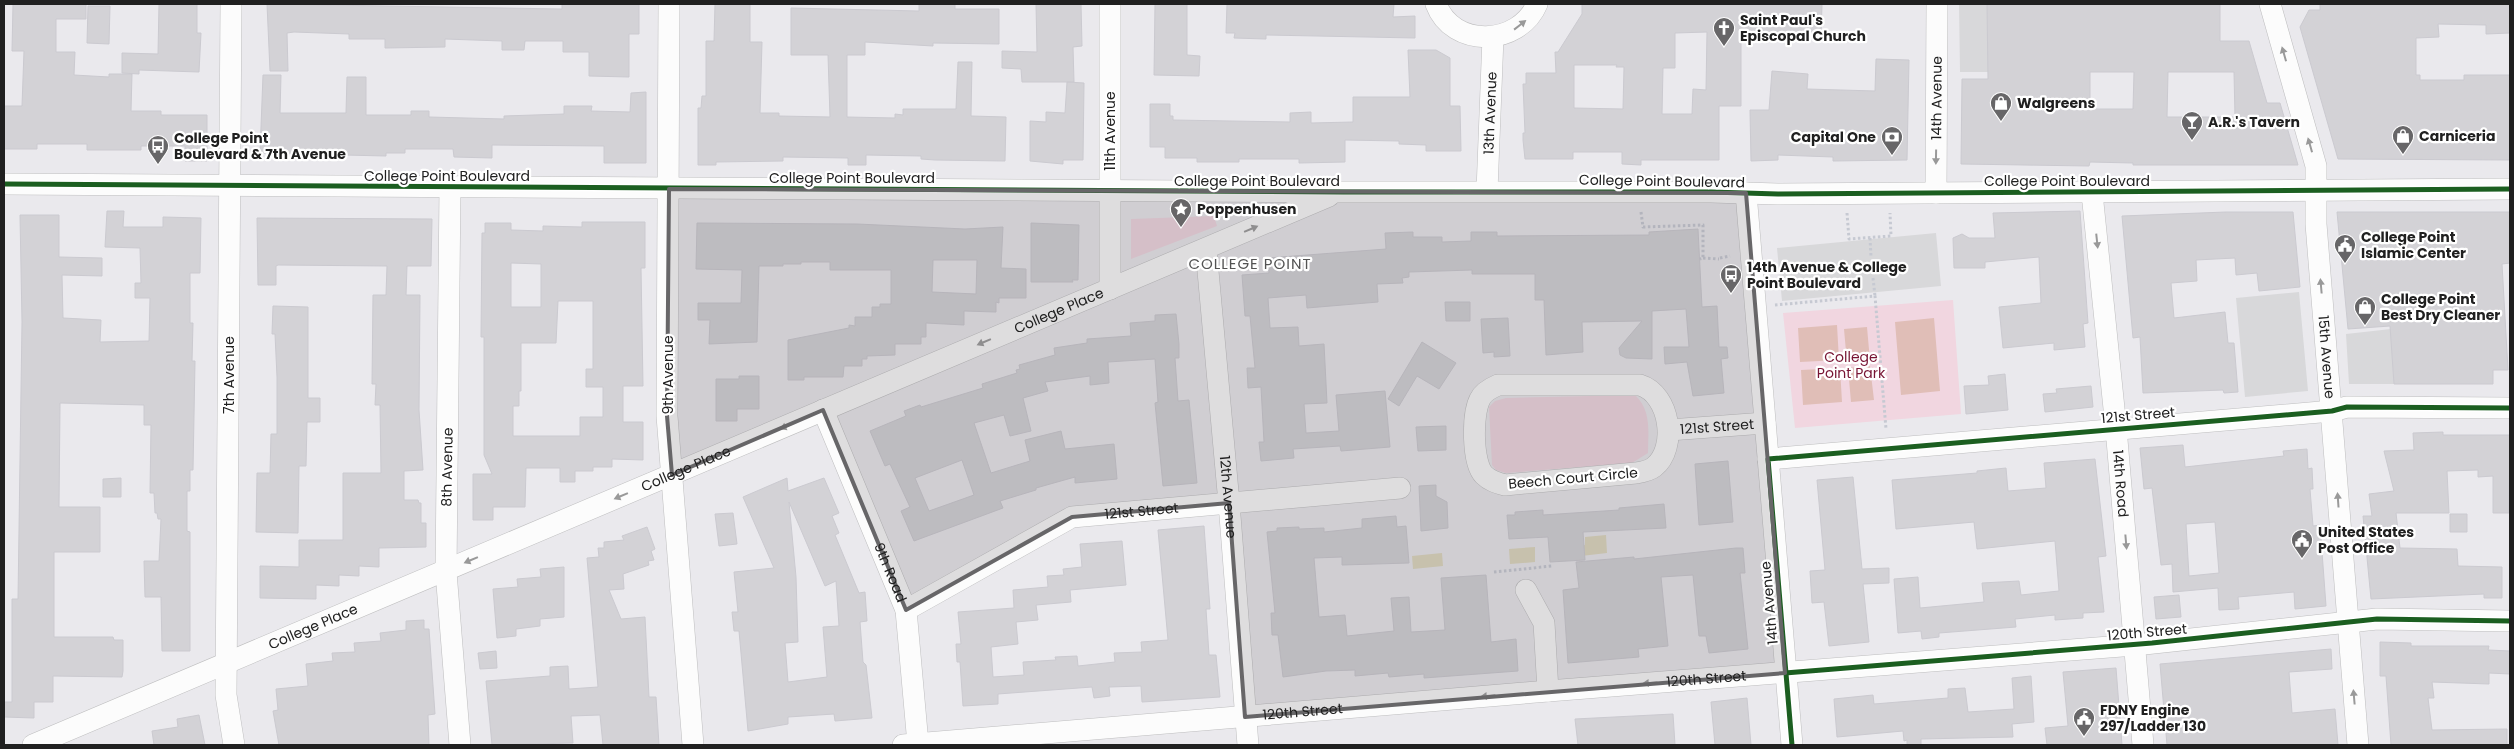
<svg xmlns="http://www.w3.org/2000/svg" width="2514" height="749" viewBox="0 0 2514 749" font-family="Poppins,sans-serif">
  <rect width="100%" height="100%" fill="#eae9ed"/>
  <path fill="#f1d6e0" d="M1214 216 1217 226 1131 259V219Z
    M1953 300 1961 414 1795 428 1783 313Z
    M1635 395C1652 411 1648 432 1648 453L1632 463 1506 473 1496 470 1492 465 1489 407 1495 401 1506 398Z"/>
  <path fill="#e0beb7" d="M1934 318 1940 391 1901 395 1895 322Z
    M1837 325 1839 360 1800 362 1798 328Z
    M1867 327 1870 361 1847 363 1844 329Z
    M1870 366 1874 400 1851 402 1848 368Z
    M1840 368 1842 402 1803 405 1801 370Z"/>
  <path fill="#d8d8da" d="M1959 4H1988V72H1960Z
    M1936 233 1941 286 1782 301 1777 248Z
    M2299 292 2308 391 2245 397 2236 298Z
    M2391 329 2394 384H2349L2346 334Z"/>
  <path fill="#dfd9be" d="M1606 535 1607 553 1581 556 1580 545H1585V537Z
    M1535 547V562L1510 564 1509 549Z
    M1442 553 1443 566 1413 569 1412 556Z"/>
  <path fill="#d3d2d6" stroke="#cbcad0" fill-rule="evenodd" d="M13 4H86V19H56V52H75L74 75 109 77V74H132L131 111H161V115H207V161H185V146H141V150H87V144H37V149H4V106H22L24 51H12Z
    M159 4H197V33H201L199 72 139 70V74L122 73V53L158 54Z
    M267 4 562 9V4H639V34H629V77L589 76V52H563V41H525L524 50H502V41L445 39V47L385 48V39H349V34L294 32 287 33 288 71H270Z
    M715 4H750V42H762L760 113H779V116L830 117 828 55H791V8L919 11V4H955V9H999V44L933 43V46L865 42V55H847V117L895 118V114L903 115V109H956L958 62H972L971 116 1006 117 1005 161 935 160 921 159V156L866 155V165H848V158L783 157V161L716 162V165H698V108H701L702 96H706V41H714Z
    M1036 4H1081L1082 46 1073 47 1074 82H1022L1021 69 1002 68V51L1037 52Z
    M1155 4H1187V55L1200 56 1199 76 1154 75Z
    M1227 4H1394L1393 17 1415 16V38L1266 35V39L1234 38 1235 33H1226Z
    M1582 4H1822L1821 36 1767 37V41L1741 40V106H1719V160H1641V165L1622 164V152H1573V159H1525L1523 140V133H1525L1523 84H1526V73H1556L1555 52H1558L1582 14ZM1707 32 1706 90 1693 89 1692 114H1662L1663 68H1675V33ZM1574 65H1617L1616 67H1624L1623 109 1574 108Z
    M1987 4H2220V41H2249L2267 103H2280L2298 165H2133V163L2090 162 2089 166 1961 164 1962 79H1988ZM2090 72H2134L2133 109H2090ZM2168 72H2234L2235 117H2167Z
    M2320 4H2510V33L2486 34V25L2438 24 2439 37 2416 38V75H2420V80H2464V75H2510V160L2338 159 2300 27 2309 10H2320Z
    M88 6H110L109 44 87 43Z
    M1408 50H1436L1450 58V106H1460L1461 151H1426V145L1399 144V141L1345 140V162L1299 163V159H1239V162H1197V158H1165V147H1150V104H1170V116H1173V120L1290 122V113L1311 112V123L1353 122V97H1410Z
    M1876 59 1909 60 1907 160 1833 161V157L1778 155V160L1751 161 1750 110H1769L1772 71 1808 74 1807 89 1875 91Z
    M263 75H281L280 113H346L347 77H366V115H411V111H429V117L504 119V116L564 114V106H592L591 111 630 112 631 93 646 92V163H604V146L492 145V158L454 157 453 149H405V153H386V156L260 153Z
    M1067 82 1084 83 1083 160H1063V164L1030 161V121L1046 122V112L1065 113Z
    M107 211H124L123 227H163V217L201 218 200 273H190V323H193L192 361H195L193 470H190V491H187V531L190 532V651H162L161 597H145L144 561H159L161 519H158L157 513H155L154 493H150L151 425H144V405L60 403 59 507H100V552H54V637H113L114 640H123V671L122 677 53 676V702H34V718L4 717V702H12V599H18L22 322 20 215H59V257L102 258V276L62 275 63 318 101 320 100 342 149 341 150 298H135V283H141L140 248 105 247Z
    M2080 211 2088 323 2083 324 2085 347 2054 350V343L2003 348 1999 307 2041 303 2039 257 1985 262V268H1954L1953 238 1962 234 1969 238H1995L1993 213Z
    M2226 212H2293L2300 287 2259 291 2257 273 2236 275 2235 258 2196 260 2197 281 2171 283 2174 318 2225 312 2228 343H2234L2238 392 2224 393 2223 390 2143 393 2140 337 2133 338 2122 216Z
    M2337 212H2510V263L2502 264 2508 370H2493V384H2394L2390 326 2348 329Z
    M257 218 432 219 431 266H407L406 295H420L419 410 423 470 404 471V500H418L419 503H421V523H426V547L379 548V567L359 566V576L339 575V586L316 585V599L260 598V566L299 567V540H343V473H381L380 405H375L376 384H372L373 295H386L387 266 278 265 276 266V285H258Z
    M582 222H645V268H641L643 386H623V422H643V460L612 459V467H593V471H575V482H560V468H526L525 507H493V520H473V474H492L484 455V337H481L482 233H485V223H511V230L543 231V226L582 227ZM511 263 541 264V307H511ZM558 301H593V369H586V387H603V417H580V436H513V406H519V391H521V343H556Z
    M697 223 857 224 965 229 1003 227 1001 268 1026 269V298H999V303L996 302V312L964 311V325L926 323V337H921V344H895V355L867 356V359H862V366H844L843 377H804V380H788V340L849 328V325L855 326V317H872V307H880V304H891V270H830V262H801V264H783V266H759L757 342 709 344 710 320H698V303H741L742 270 696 269ZM933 260H977L976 294 932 292Z
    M1031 223 1079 225 1078 280H1072L1073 282H1031Z
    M1698 229 1702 307 1717 306 1719 347H1727L1728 358 1721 359 1724 393 1693 396 1687 362 1665 364 1664 347H1689L1686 309 1652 311V359L1626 358 1620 355 1619 348 1642 321 1582 322 1583 352 1546 355 1544 300H1535V274H1472V270L1409 272V277L1402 278 1403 283 1377 284 1378 302 1307 308 1306 295 1268 298 1270 328 1298 327 1299 346 1324 344 1327 403 1304 404 1306 433 1339 431 1336 395 1385 391 1390 447 1341 451 1340 446 1293 449 1294 458 1261 461 1259 442H1264L1261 387 1248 388 1247 368H1255L1250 316H1245L1242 275 1269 273 1268 258 1386 249 1385 233 1413 232V237H1442V242L1471 241V232H1497V236L1649 235V232Z
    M1445 302H1470V321H1446Z
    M273 306 308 307V398H320V422H307L306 466H299L298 533 256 532 257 473H270L271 434H277V377L275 334H272Z
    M1176 314 1179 344V358H1175L1178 401 1189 400 1197 483 1163 486 1155 403 1158 402 1155 359 1108 362 1109 383 1090 385V376L1045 382 1048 391 1023 398 1031 431 1010 436 1004 415 974 423 991 473 1030 461 1025 440 1061 431 1065 449 1114 444 1117 479 1075 483V477L1036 488V490L1000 501 1003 508 914 541 901 511 910 507 890 464 885 466 870 431 906 416 904 411 920 405 921 407 983 388 982 384 1017 373 1016 370 1020 369 1019 365 1055 355 1054 348 1087 343V339L1131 336 1130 323 1155 321V315ZM962 460 974 495 929 511 915 478Z
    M1508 318 1510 356 1494 357V352L1483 353 1481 319Z
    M1422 342 1456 363 1439 389 1417 376 1399 406 1388 399Z
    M2005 374 2008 410 1966 414 1964 386 1989 385 1988 376Z
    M739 376H759V409H737V421H716V379H739Z
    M2091 386 2093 407 2045 412 2043 394 2057 393 2056 389Z
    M1446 426V450L1418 451 1416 427Z
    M2443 432V435H2510L2509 513H2493V476L2478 477V470L2447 471 2449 513H2396L2400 548 2457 549 2458 566 2502 567V598H2484V594L2371 599 2363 516H2372L2369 494 2394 491 2384 451 2414 450 2413 433Z
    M2183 445 2185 467 2284 456 2283 451 2307 449 2308 469 2312 468 2313 489H2310L2313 526 2320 525 2326 606 2295 609 2294 592 2238 597 2239 609 2219 610 2218 588 2173 592 2172 564 2161 565 2152 488 2144 489 2140 448ZM2215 522 2219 573 2189 576 2186 524Z
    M2095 459 2106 556 2098 557 2104 612 2083 613V618L2055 620V615L2015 619 2016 627 1939 633V637L1922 639 1921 631 1898 633 1894 579 1918 577 1920 608 1984 602 1982 583 2019 581 2021 595 2059 591 2055 541 1977 549 1974 522 1896 529 1892 480 1977 473V471L2006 468 2008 491 2046 488 2044 463Z
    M1728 461 1733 522 1699 525 1695 464Z
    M1853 477 1862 569 1889 568V583L1863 584 1869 642 1829 646 1824 602 1812 603 1810 571 1825 570 1817 480Z
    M121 478V497H103V479Z
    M787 478 788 491 824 478 839 513 832 516 839 533 835 535 859 593 865 592 867 621 860 622 863 662 866 665 872 718 835 721 834 714 788 717V724L748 731 739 631H734L732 612H738L734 572 774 568 743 497ZM789 502 825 586 836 581 839 626 823 627 827 677 788 682 785 643 798 642 796 577Z
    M1436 485V496L1447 502 1448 528 1421 531 1419 486Z
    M1664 504 1666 528 1583 532 1585 560 1550 562 1548 537 1509 539 1507 515H1515V512L1543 510V515L1619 510V508Z
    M733 513 737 544 719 546 715 514Z
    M2450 514H2467V532H2450Z
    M1396 516 1397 527 1406 526 1409 563 1342 565V557L1314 558 1319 617 1345 615 1347 636 1394 631 1391 598 1409 597 1411 632 1445 630 1441 578 1486 575 1491 642 1516 639 1518 671 1424 678V674L1389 677 1388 673 1355 676V670L1326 671 1283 677 1278 635H1272L1271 613H1275L1267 532 1277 531V528L1299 527V529L1324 528V532L1362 528V519Z
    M1204 526 1210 609H1206L1209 655H1216L1220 697 1142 702 1141 686 1109 687 1110 696 1094 698 1092 687 998 694V704L963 706 960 662H957L956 644H961L958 612 1014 608 1013 590 1048 587 1047 576 1064 575 1063 569 1082 567 1080 544 1122 541 1126 585 1070 590 1071 602 1036 605 1038 620 1016 622 1018 644 991 647 993 677 1024 675 1023 662 1056 660 1055 657 1077 656 1078 666 1115 662 1114 653 1142 652 1141 642 1168 640 1158 530Z
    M647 527 655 549 651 551 654 560 648 561 649 565 623 574 624 589 609 590 621 619 645 617 649 697H656L659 745H603L600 715 571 716 573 743 492 745 486 681 550 676V667L568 666 569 689 598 687 587 558 599 557 598 548H604V542L624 540 622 536Z
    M1736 548H1743L1745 573H1740L1748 649 1709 653 1706 636H1699L1693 575 1661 577 1668 646 1638 649 1639 657 1568 663 1563 590 1579 588 1576 562 1634 557V559Z
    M564 567V617L540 619V626L516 629V636L497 638 493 589 518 587 517 579 541 577 540 569Z
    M2179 595 2181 617 2156 619 2154 597Z
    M424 620V629H429L435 714 428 715 429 745H279L273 711 278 710 276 689 308 686 306 664 333 661 332 653 355 652 354 643 381 641 380 633 406 630V621Z
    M2380 642 2411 643V646H2489L2488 650 2510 651V674L2489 673V684L2432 682 2434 698H2428L2432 730 2507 729V745H2391L2386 676H2380Z
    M2331 649 2332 669 2289 672 2292 713 2335 709 2338 745H2167L2160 664Z
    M496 651 497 668 480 669 478 653Z
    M2116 668 2122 745H2047L2045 728 2068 726 2063 672Z
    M2031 676 2034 722 2012 724 2013 737 1921 739V745H1907V740L1904 741 1903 731 1837 737 1834 699 1873 695 1874 704 1948 698V689L1965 688 1968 712 2014 709 2012 678Z
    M1747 698 1751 745H1715L1711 702Z
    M1673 714 1675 745H1578L1575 719Z
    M199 715 205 745H154L152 731 178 727 177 719Z"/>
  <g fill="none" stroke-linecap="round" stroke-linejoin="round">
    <g stroke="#bebebf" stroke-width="22">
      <g id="minor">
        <path d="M231 4 226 695 234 745"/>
        <path d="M669 4 667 416 693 745"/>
        <path d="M1436 4C1453 49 1519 46 1537 4"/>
        <path id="s1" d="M2270 4 2316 166V224L2358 745"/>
        <path d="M4 184 1344 192H1711L1778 194 2510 189"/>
        <path d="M450 187 446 572 460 745"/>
        <path id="s2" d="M1487 191 1493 37"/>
        <path d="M1746 193 1792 745"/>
        <path id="s3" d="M1936 193 1937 4"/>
        <path id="s4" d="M2092 193 2116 428 2143 745"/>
        <path id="s5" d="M1206 249 1229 503 1248 745"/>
        <path d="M1110 289V4"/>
        <path d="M1498 385H1640C1670 394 1678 448 1654 467 1649 471 1642 472 1636 473L1505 485C1497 483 1490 481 1484 475 1472 463 1472 414 1480 399 1483 392 1491 388 1498 385Z"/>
        <path id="s6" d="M823 410 906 610 918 744"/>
        <path id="s7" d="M1669 430 1765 423"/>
        <path d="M1768 459 2332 411 2347 407 2510 408"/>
        <path d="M1526 590 1544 623 1548 691"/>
        <path id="s8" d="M906 610 1072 517 1400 488"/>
        <path id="s9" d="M33 745 1329 196"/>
        <path id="s10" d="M903 745 1548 691 2135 645 2377 619 2510 621"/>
      </g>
    </g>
    <path stroke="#c6c9d2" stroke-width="3" stroke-dasharray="2.5 2.5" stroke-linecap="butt" d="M1641 212 1643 227 1703 225V258L1700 259
      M1847 213 1849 239 1891 236 1890 213
      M1870 238 1871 257
      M1703 258 1719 259
      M1720 258 1730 256
      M1873 278 1875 296
      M1775 305 1875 296 1886 429
      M1494 572 1552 566"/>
    <use href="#minor" stroke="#fcfcfc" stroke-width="21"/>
    <g stroke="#fff" stroke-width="8">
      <path id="cycleway" d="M4 184 1344 192H1711L1778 194 2510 189
        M1785 673 2152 643 2377 619 2510 621
        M1792 745 1768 459 2332 411 2347 407 2510 408"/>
    </g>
    <use href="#cycleway" stroke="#1b5e20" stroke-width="5"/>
  </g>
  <defs><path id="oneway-solid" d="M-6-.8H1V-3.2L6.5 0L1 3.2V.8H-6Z" transform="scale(1.25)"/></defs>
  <g fill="#999">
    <use href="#oneway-solid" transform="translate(1520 25) rotate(-38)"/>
    <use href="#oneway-solid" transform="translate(2284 54) rotate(-106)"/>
    <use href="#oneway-solid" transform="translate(2310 145) rotate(-106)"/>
    <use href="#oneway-solid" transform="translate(1936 157) rotate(91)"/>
    <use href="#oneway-solid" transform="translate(1251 229) rotate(-23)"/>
    <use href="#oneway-solid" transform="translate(2097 241) rotate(84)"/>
    <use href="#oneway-solid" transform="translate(2321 286) rotate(-95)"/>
    <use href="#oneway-solid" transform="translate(984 342) rotate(157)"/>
    <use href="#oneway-solid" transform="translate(787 426) rotate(156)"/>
    <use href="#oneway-solid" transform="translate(621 496) rotate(157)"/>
    <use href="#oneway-solid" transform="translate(2338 500) rotate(-94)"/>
    <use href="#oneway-solid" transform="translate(2126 542) rotate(85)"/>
    <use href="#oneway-solid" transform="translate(471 560) rotate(157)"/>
    <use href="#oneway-solid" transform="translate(1650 683) rotate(176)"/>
    <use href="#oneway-solid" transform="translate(1488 696) rotate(175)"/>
    <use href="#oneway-solid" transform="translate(2354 697) rotate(-95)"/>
  </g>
  <path fill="#676668" fill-opacity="0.2" stroke="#676668" stroke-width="4" stroke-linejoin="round" d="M669 189 1746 193 1785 673 1245 717 1229 503 1072 517 906 610 823 410 672 475 667 416Z"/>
  <defs>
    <g id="church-pin" transform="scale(1.125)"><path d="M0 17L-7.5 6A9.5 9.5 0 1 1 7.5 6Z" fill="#676668" stroke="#fff"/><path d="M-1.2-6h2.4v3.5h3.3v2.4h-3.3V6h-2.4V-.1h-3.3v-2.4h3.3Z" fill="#fff"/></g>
    <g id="shop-pin" transform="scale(1.125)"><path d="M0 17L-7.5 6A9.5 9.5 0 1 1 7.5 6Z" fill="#676668" stroke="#fff"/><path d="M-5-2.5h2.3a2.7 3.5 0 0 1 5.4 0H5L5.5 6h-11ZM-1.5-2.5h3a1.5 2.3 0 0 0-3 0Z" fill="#fff"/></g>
    <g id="bar-pin" transform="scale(1.125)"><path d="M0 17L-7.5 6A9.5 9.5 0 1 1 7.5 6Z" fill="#676668" stroke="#fff"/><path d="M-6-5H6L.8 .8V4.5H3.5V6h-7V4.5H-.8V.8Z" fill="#fff"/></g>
    <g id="bank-pin" transform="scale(1.125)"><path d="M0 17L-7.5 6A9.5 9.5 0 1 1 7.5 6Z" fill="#676668" stroke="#fff"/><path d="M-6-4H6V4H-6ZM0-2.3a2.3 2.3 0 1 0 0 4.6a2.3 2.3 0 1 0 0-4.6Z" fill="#fff"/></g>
    <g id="bus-pin" transform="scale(1.125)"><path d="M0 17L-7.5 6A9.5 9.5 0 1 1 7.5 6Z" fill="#676668" stroke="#fff"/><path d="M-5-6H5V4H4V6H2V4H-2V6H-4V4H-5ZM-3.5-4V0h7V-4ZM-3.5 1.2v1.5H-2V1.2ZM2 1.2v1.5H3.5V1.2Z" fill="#fff"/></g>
    <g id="sight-pin" transform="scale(1.125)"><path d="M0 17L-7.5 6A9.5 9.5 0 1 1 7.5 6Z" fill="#676668" stroke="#fff"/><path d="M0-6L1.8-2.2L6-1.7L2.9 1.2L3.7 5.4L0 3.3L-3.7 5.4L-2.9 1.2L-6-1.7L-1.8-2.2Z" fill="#fff"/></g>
    <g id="civic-pin" transform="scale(1.125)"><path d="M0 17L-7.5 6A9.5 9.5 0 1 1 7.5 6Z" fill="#676668" stroke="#fff"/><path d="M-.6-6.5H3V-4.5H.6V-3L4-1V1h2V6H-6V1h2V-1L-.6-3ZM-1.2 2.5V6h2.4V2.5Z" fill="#fff"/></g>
  </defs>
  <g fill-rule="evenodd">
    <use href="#church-pin" x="1724" y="28"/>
    <use href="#shop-pin" x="2001" y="103"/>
    <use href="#bar-pin" x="2192" y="122"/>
    <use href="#shop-pin" x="2403" y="136"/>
    <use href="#bank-pin" x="1892" y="137"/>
    <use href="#bus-pin" x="158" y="146"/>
    <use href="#sight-pin" x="1181" y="209"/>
    <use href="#civic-pin" x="2345" y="245"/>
    <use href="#bus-pin" x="1731" y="275"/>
    <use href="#shop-pin" x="2365" y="307"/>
    <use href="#civic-pin" x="2302" y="540"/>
    <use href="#civic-pin" x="2084" y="718"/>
  </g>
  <g text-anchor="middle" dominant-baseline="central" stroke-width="4.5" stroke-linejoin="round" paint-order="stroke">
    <g font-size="14" font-weight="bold" fill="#202020" stroke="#fff" text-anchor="start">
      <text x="1740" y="20">Saint Paul's<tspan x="1740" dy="16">Episcopal Church</tspan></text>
      <text x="2017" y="103">Walgreens</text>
      <text x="2208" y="122">A.R.'s Tavern</text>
      <text x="2419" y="136">Carniceria</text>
      <text x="1876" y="137" text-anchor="end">Capital One</text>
      <text x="174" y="138">College Point<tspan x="174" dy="16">Boulevard &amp; 7th Avenue</tspan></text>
      <text x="1197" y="209">Poppenhusen</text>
      <text x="2361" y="237">College Point<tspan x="2361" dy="16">Islamic Center</tspan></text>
      <text x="1747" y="267">14th Avenue &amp; College<tspan x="1747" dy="16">Point Boulevard</tspan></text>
      <text x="2381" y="299">College Point<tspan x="2381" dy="16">Best Dry Cleaner</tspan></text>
      <text x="2318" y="532">United States<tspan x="2318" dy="16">Post Office</tspan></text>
      <text x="2100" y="710">FDNY Engine<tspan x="2100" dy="16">297/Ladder 130</tspan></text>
    </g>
    <g font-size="14" fill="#202020" stroke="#fff">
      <text stroke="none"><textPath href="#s3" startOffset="95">14th Avenue</textPath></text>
      <text stroke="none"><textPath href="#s2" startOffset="78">13th Avenue</textPath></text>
      <text transform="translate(1110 131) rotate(-90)">11th Avenue</text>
      <text x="447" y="176">College Point Boulevard</text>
      <text x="852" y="178">College Point Boulevard</text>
      <text x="1257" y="181">College Point Boulevard</text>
      <text transform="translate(1662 181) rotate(1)">College Point Boulevard</text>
      <text x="2067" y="181">College Point Boulevard</text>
      <text stroke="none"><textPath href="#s9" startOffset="1114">College Place</textPath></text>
      <text stroke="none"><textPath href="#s1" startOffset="360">15th Avenue</textPath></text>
      <text transform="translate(229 375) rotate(-90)">7th Avenue</text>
      <text transform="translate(668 375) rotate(-90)">9th Avenue</text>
      <text transform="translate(2138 415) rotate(-5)">121st Street</text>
      <text stroke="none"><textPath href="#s7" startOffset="48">121st Street</textPath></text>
      <text transform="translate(447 467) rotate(-89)">8th Avenue</text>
      <text stroke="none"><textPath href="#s9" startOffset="709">College Place</textPath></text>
      <text transform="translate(1573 478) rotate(-5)">Beech Court Circle</text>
      <text stroke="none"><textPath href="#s4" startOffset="292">14th Road</textPath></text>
      <text stroke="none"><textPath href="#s5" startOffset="249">12th Avenue</textPath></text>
      <text stroke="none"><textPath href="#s8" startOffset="260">121st Street</textPath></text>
      <text stroke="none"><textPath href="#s6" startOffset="176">9th Road</textPath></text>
      <text transform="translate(1769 603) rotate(-95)">14th Avenue</text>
      <text stroke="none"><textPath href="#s9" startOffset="304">College Place</textPath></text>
      <text transform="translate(2147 632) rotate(-5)">120th Street</text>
      <text stroke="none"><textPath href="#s10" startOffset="806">120th Street</textPath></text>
      <text stroke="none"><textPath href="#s10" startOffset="401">120th Street</textPath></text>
    </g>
    <g font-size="14" fill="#771433" stroke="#fff">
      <text x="1851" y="357">College<tspan x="1851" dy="16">Point Park</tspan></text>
    </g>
    <g font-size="15" letter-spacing="1" fill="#535353" stroke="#fff">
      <text x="1250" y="263">COLLEGE POINT</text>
    </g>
  </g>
  <rect width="2514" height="749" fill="none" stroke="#202020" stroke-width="10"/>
</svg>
